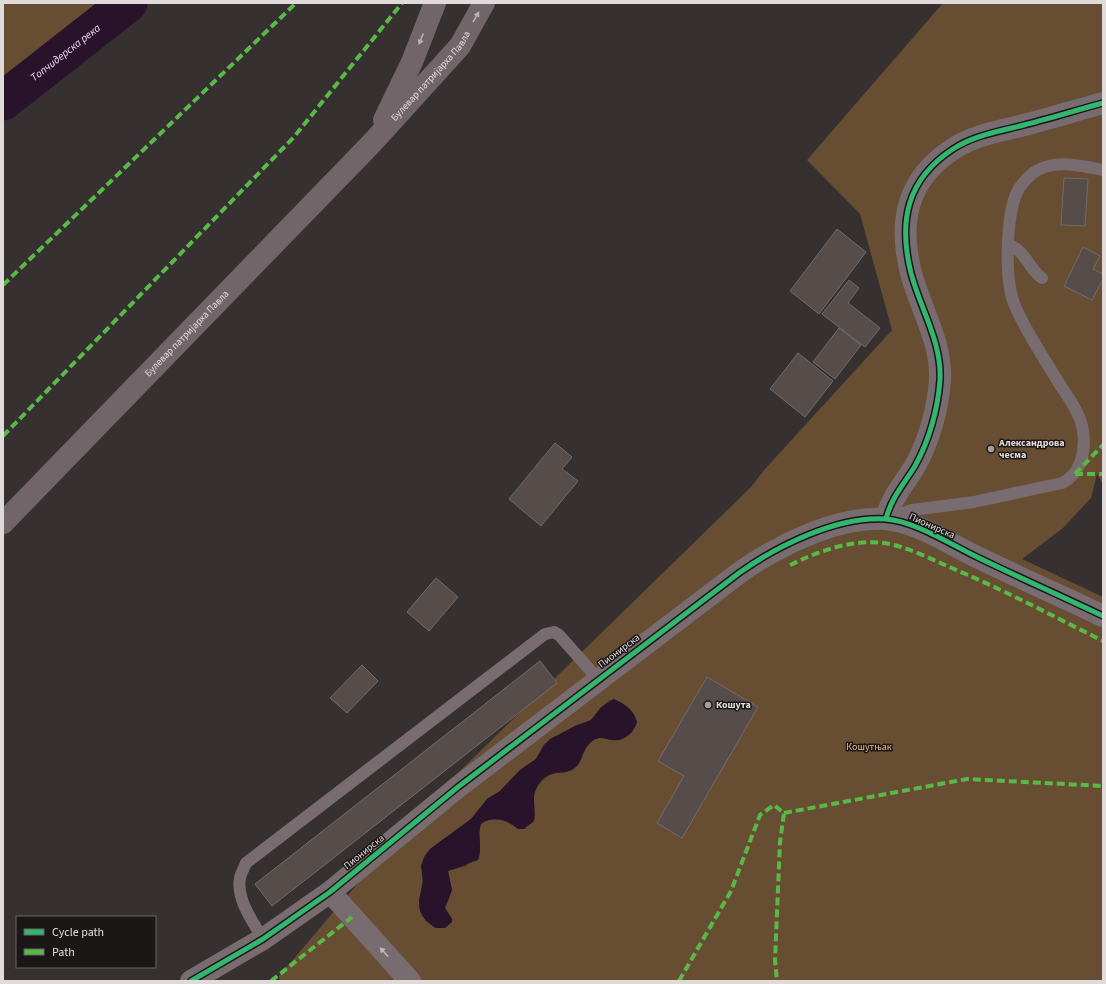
<svg xmlns="http://www.w3.org/2000/svg" width="1106" height="984" viewBox="0 0 1106 984" font-family="'Source Sans 3',sans-serif">
  <rect width="100%" height="100%" fill="#363030"/>
  <path fill="#674e33" fill-rule="evenodd" d="M3 3H128L3 101Z
    M943 3H1103V484L1097 474 1091 498 1063 528 1022 559 1103 597V981H280L279 976 423 807 751 487 765 469 892 330 860 214 807 160ZM614 699 619 702 605 738C591 736 588 747 580 756 575 761 570 767 564 772 534 771 530 806 524 829H518C508 820 492 815 481 824L479 832 480 851 466 866 448 871 452 890 445 908 452 919 445 928H436L432 926 422 916 419 907 423 877 430 849 471 819 487 799 500 791 520 770 536 759 544 745 575 726 591 720 608 701Z"/>
  <path fill="#29132b" d="M614 699C625 704 634 710 637 722 634 733 624 742 612 740 604 739 601 736 594 740 582 746 584 760 576 767 564 778 551 766 538 785 530 797 537 808 534 821L524 829H518C508 820 493 815 481 824 477 836 483 848 478 860L448 871 452 890 445 908 452 919V922L445 928H436L426 921 420 911 419 900 423 882 421 866 424 857 430 849 471 819 487 799 500 791 520 770 536 759 544 745 550 739 575 726 591 720 601 707Z"/>
  <g fill="none" stroke-linecap="round" stroke-linejoin="round">
    <path stroke="#29132b" stroke-width="39" id="s1" d="M3 101 128 3"/>
  </g>
  <path fill="#564c49" stroke="#716c6b" d="M1064 178 1088 179 1085 226 1061 225Z
    M837 229 866 252 819 314 790 291Z
    M1083 247 1100 256 1093 269 1103 274V279L1092 300 1064 286Z
    M849 280 859 288 848 303 880 328 865 347 822 314Z
    M839 328 861 345 835 379 813 362Z
    M798 353 833 381 805 417 770 389Z
    M555 443 572 457 562 469 578 481 541 526 509 499Z
    M436 578 458 597 429 631 407 612Z
    M540 661 557 683 272 906 255 884Z
    M362 665 378 681 347 713 330 698Z
    M707 677 758 707 682 838 657 823 684 776 658 761Z"/>
  <g fill="none" stroke-linecap="round" stroke-linejoin="round">
    <path stroke="#796c71" stroke-width="12" d="M1009 245C1026 251 1028 268 1042 278
      M891 517 912 510 974 502 1062 483C1081 474 1086 451 1083 431 1081 415 1069 398 1060 385 1045 359 1027 334 1015 306 1004 281 1006 217 1017 192 1021 184 1032 172 1040 169 1060 160 1083 166 1103 170
      M263 939C253 922 236 899 240 878 241 873 244 868 246 863L545 634 554 632 559 635 598 679"/>
    <path stroke="#796c71" stroke-width="22" d="M886 519C891 498 904 484 915 466 929 441 938 409 940 380 942 342 920 308 911 273 898 221 907 179 953 149 974 135 1001 131 1024 125 1051 118 1077 110 1103 103
      M330 892 410 981"/>
    <path stroke="#796c71" stroke-width="22" d="M191 981 263 939 330 892 458 787 739 573C777 546 837 516 885 519 915 521 950 544 977 557 1018 577 1061 596 1103 616"/>
    <g stroke="#72656a" stroke-width="22">
      <path d="M384 120 412 62 435 3"/>
      <path id="s2" d="M3 523 371 144 460 46 484 3"/>
    </g>
    <path stroke="#58b947" stroke-width="4" stroke-dasharray="8 4" stroke-linecap="butt" d="M3 285 296 3
      M3 436 294 137 402 3
      M1075 474 1103 445
      M1075 474H1103
      M790 565C819 551 851 539 884 543 905 546 927 557 947 566 1000 588 1051 615 1103 641
      M784 813 967 779 1103 786
      M271 981 352 917
      M679 981 731 891 760 815 774 805 784 813 780 842 775 960 777 981"/>
    <g stroke="#1c1717" stroke-width="8">
      <path id="cycleway" d="M886 519C891 498 904 484 915 466 929 441 938 409 940 380 942 342 920 308 911 273 898 221 907 179 953 149 974 135 1001 131 1024 125 1051 118 1077 110 1103 103
        M191 981 263 939 330 892 458 787 739 573C777 546 837 516 885 519 915 521 950 544 977 557 1018 577 1061 596 1103 616"/>
    </g>
    <use href="#cycleway" stroke="#33b770" stroke-width="5"/>
  </g>
  <defs><path id="oneway-solid" d="M-6-.8H1V-3.2L6.5 0L1 3.2V.8H-6Z"/></defs>
  <g fill="#bab1b3">
    <use href="#oneway-solid" transform="translate(476 17) rotate(-60)"/>
    <use href="#oneway-solid" transform="translate(421 39) rotate(112)"/>
  </g>
  <use fill="#c2b9ba" href="#oneway-solid" transform="translate(384 952) rotate(-132)"/>
  <g fill="#a59e9e" stroke="#1c1717" stroke-width="1.5">
    <circle cx="991" cy="449" r="4"/>
    <circle cx="708" cy="705" r="4"/>
  </g>
  <g text-anchor="middle" dominant-baseline="central" stroke-width="3" stroke-linejoin="round" paint-order="stroke">
    <g font-size="10" fill="#e1dada" stroke="#1c1717">
      <text stroke="none"><textPath href="#s2" startOffset="619">Булевар патријарха Павла</textPath></text>
      <text stroke="none"><textPath href="#s2" startOffset="264">Булевар патријарха Павла</textPath></text>
      <text transform="translate(932 526) rotate(24)">Пионирска</text>
      <text transform="translate(619 651) rotate(-37)">Пионирска</text>
      <text transform="translate(364 852) rotate(-39)">Пионирска</text>
    </g>
    <g font-size="10" font-weight="bold" fill="#e1dada" stroke="#1c1717" text-anchor="start">
      <text x="999" y="443">Александрова<tspan x="999" dy="12">чесма</tspan></text>
      <text x="716" y="705">Кошута</text>
    </g>
    <g font-size="10" fill="#edbb85" stroke="#1c1717">
      <text x="869" y="747">Кошутњак</text>
    </g>
    <g font-size="11" font-style="italic" fill="#fbd3fe" stroke="#1c1717">
      <text stroke="none"><textPath href="#s1" startOffset="79">Топчидерска река</textPath></text>
    </g>
  </g>
  <rect width="1106" height="984" fill="none" stroke="#e1dada" stroke-width="8"/>
  <rect x="16" y="916" width="140" height="52" fill="#1c1717" stroke="#6b6565"/>
  <rect x="24" y="929" width="20" height="6" fill="#33b770" stroke="#6b6565"/>
  <text x="52" y="936" font-size="12" fill="#e1dada">Cycle path</text>
  <rect x="24" y="949" width="20" height="6" fill="#58b947" stroke="#6b6565"/>
  <text x="52" y="956" font-size="12" fill="#e1dada">Path</text>
</svg>
